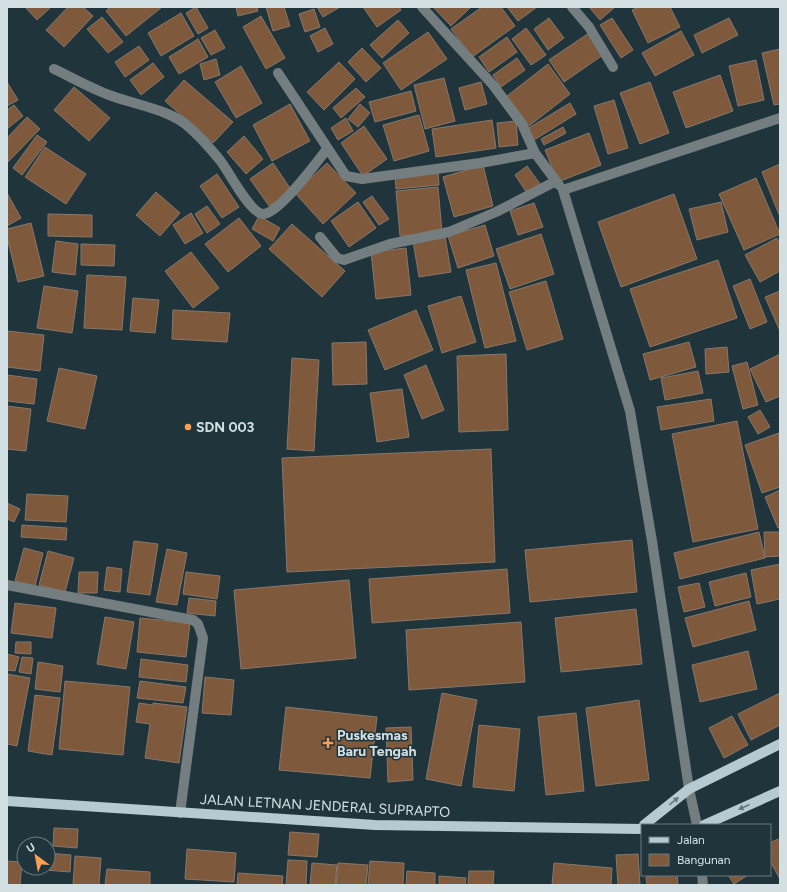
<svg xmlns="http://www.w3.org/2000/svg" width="787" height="892" viewBox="0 0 787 892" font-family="Figtree,sans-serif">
  <rect width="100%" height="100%" fill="#20353b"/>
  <path fill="#7f593b" stroke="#88776a" d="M25 7H51L37 20Z
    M68 7H83L93 16 64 47 46 30Z
    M110 7H162L126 36 106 11Z
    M196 7 208 28 198 34 186 13Z
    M236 7H257L258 11 238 16Z
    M266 7H284L290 26 273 31Z
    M317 7H340L323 17Z
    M363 7H399L401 10 377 27Z
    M433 7H471L451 26Z
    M482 7H501L515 26 472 57 451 29Z
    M507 7H537L518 21Z
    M589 7H615L600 20Z
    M639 7H670L680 27 648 43 632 10Z
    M314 9 320 27 305 32 299 14Z
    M181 13 194 36 161 56 148 33Z
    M261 16 285 58 266 69 243 27Z
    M102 17 123 42 108 53 87 29Z
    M549 18 564 38 548 50 534 29Z
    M612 18 633 50 621 58 600 25Z
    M729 18 738 35 702 53 694 35Z
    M398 20 409 33 382 58 370 45Z
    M325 28 333 44 318 52 310 36Z
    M526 28 546 55 531 65 512 39Z
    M215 30 225 48 211 55 201 38Z
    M681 31 694 55 655 76 642 53Z
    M428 32 447 59 401 90 383 63Z
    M589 33 603 55 564 82 549 60Z
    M507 37 517 52 489 72 479 57Z
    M198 39 208 57 179 74 169 57Z
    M139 46 149 60 125 77 115 62Z
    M362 48 381 68 366 82 348 62Z
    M780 49V104L774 105 762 53Z
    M517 58 525 70 501 87 493 75Z
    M216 59 220 75 204 80 200 64Z
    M756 60 764 100 738 106 729 66Z
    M339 62 355 79 324 110 307 92Z
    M153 63 164 77 141 95 130 80Z
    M548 64 570 94 529 126 507 96Z
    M241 66 262 103 236 118 215 82Z
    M720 75 733 111 686 128 673 92Z
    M444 78 455 121 425 129 414 85Z
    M184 80 233 122 213 143 165 101Z
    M7 82 18 100 7 106Z
    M481 82 487 104 465 110 459 88Z
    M650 82 669 133 640 144 620 93Z
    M74 87 110 118 89 141 54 110Z
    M356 88 365 97 341 118 333 108Z
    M411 91 416 111 375 122 369 102Z
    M614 100 628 148 608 154 594 106Z
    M570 103 576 114 534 140 527 129Z
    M290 104 310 141 272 161 253 125Z
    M360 104 370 113 358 127 348 119Z
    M14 105 23 116 7 129V110Z
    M419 115 429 151 394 161 383 125Z
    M27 117 40 129 8 162 7 138Z
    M346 118 353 131 338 140 331 128Z
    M492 120 496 148 436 157 432 129Z
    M516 121 518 145 499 147 497 123Z
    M364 126 387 159 363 176 341 143Z
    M563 127 566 133 544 145 541 139Z
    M589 133 601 165 558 182 545 150Z
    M37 135 47 142 22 175 13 168Z
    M244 136 263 159 246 174 227 152Z
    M45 147 86 174 66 204 25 177Z
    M273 163 292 191 269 206 250 179Z
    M327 163 356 193 323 224 295 193Z
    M780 164V217L762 172Z
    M483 165 493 206 454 217 443 177Z
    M527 166 540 184 527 193 515 175Z
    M438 171 439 185 396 189 395 175Z
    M217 174 239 207 222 218 200 186Z
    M756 178 780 234 744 250 719 194Z
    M438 187 442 232 400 236 396 191Z
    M156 192 180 213 160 236 136 215Z
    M7 193 21 218 7 226Z
    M674 194 697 259 621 287 598 222Z
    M372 196 389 219 379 225 363 202Z
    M358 202 376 228 349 247 331 221Z
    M721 202 728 232 697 240 689 209Z
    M534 203 543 227 518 235 510 211Z
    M207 206 220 224 207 233 195 214Z
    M191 213 203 233 185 244 173 225Z
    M48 214 92 215V237L48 236Z
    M259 216 280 228 273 241 252 229Z
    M239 218 261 246 228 272 205 244Z
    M31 223 44 276 18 282 7 237V229Z
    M292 224 345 271 322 297 269 249Z
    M485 225 494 256 458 268 448 236Z
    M541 234 554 274 510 289 496 249Z
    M445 236 451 272 419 277 413 241Z
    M777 238 780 245V271L760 282 745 255Z
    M56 241 78 244 75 275 52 272Z
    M81 244 115 245 114 266 81 265Z
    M406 248 411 295 376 299 371 252Z
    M191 252 219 288 193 308 165 271Z
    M718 260 737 318 650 347 630 289Z
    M496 263 516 341 485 348 466 270Z
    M87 275 126 277 122 330 84 328Z
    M750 279 767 322 750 329 733 286Z
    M546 281 563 339 527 350 509 292Z
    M44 286 78 291 72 333 37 328Z
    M780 291V331L765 297Z
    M461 296 476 342 442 353 428 306Z
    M133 298 159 300 155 333 130 331Z
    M173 310 230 313 227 342 172 339Z
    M416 310 433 350 385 370 368 330Z
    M7 331 44 335 40 371 7 367Z
    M366 342 367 384 333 385 332 343Z
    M689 342 696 367 650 380 643 354Z
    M727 347 729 372 706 374 705 349Z
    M506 354 508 430 459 432 457 356Z
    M780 354V396L766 402 750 369Z
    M292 358 319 360 314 451 287 449Z
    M747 362 758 405 743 409 732 366Z
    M426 365 444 410 422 419 404 375Z
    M59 368 97 376 85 429 47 421Z
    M698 371 703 393 665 400 661 378Z
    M7 375 37 379 34 404 7 401Z
    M402 389 409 437 377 442 370 393Z
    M711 399 714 421 661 430 657 407Z
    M7 406 31 409 26 451 7 449Z
    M760 410 770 427 758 434 748 417Z
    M737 421 758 529 693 542 672 434Z
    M779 433 780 487 762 493 745 445Z
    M491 449 495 562 287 572 282 458Z
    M780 490V527L778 528 765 497Z
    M27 494 68 496 66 522 25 520Z
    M7 503 20 509 14 522 7 519Z
    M22 525 67 528 66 540 21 537Z
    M759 532 765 558 680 579 674 553Z
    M764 532H780V556L765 557Z
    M632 540 637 592 530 602 525 550Z
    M134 541 158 544 150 595 127 592Z
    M24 548 43 553 35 586 15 581Z
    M167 549 187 553 177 605 156 602Z
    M48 551 74 558 65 592 39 585Z
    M780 564V599L757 604 751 570Z
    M107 567 122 569 120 592 104 590Z
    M507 569 510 613 372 623 369 579Z
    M79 572H98L97 593H78Z
    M186 572 220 576 217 599 183 594Z
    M746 573 751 597 715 606 709 582Z
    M349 580 356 658 241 669 234 590Z
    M699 583 705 607 684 612 678 587Z
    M189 598 216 601 215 616 187 613Z
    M749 601 756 630 693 647 685 618Z
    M15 603 56 608 52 638 11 633Z
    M636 609 642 664 561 672 555 618Z
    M105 617 134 622 126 669 97 664Z
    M140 618 190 623 186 657 137 652Z
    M521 622 525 682 409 690 406 630Z
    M16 642H31V654L15 653Z
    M748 651 757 689 700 702 692 665Z
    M7 654 19 657 15 671 7 670Z
    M22 657 33 658 31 674 19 672Z
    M141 659 188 665 186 682 139 677Z
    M38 662 63 666 60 692 35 689Z
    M7 674 30 678 17 746 7 744Z
    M205 677 234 680 231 715 202 713Z
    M65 681 130 687 123 755 59 749Z
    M140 681 186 687 183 703 137 698Z
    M442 693 477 700 461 786 426 779Z
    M780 693V725L751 740 738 714Z
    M35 695 60 698 52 755 28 751Z
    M639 700 649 780 596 786 586 708Z
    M139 703 153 705V703L187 707 179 763 145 758 150 724 136 722Z
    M286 707 377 717 370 778 279 770Z
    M576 713 584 791 546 795 538 717Z
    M732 716 748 745 724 758 709 728Z
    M479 725 520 729 514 791 473 787Z
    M411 727 413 780 388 782 386 728Z
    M54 828 78 829 77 848 53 846Z
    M290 832 319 834 317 857 288 855Z
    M778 839 780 843V879L770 861V843Z
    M187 849 236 853 234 882 185 879Z
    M48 853 71 855 70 872 45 870V868H48Z
    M638 854 640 885H618L616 855Z
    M75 856 101 858 99 885H73Z
    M288 860 307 861 306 885H286Z
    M7 861 22 862 20 885H7Z
    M370 861 404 863 403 885H368Z
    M312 863 337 865 335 885H310Z
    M338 863 368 865 366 885H336Z
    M554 863 612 868 611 885H552Z
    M107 869 150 872V885H105Z
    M407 871 435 873V885H406Z
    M469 871H494L493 885H468Z
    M238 873 283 876 282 885H237Z
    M661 875H677L678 885H647L646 877Z
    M728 875H748L734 884Z
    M439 876 466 878 465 885H439Z"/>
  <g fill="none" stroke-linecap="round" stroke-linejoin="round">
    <path stroke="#747e81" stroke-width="10" d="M422 7 493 85 522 124 535 153 559 185
      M572 7 589 27 613 67
      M54 69C73 78 92 89 112 96 136 105 172 110 190 128 200 137 210 148 219 159 228 169 250 215 264 214 281 211 316 163 327 149
      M278 73 346 176 362 179 480 163 535 153
      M320 237 337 258 344 260 390 244 449 232 496 212 556 181
      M7 585 193 620 198 624 203 638 180 813
      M697 825 689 789 652 541 630 411 563 190 780 118
      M702 875 703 885"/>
    <path stroke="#b5cad1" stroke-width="10" d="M7 801 375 825 642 829
      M644 825 689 789 780 744
      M704 825 780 791"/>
  </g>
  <defs><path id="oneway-solid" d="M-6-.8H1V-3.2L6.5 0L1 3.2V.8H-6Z"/></defs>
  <g fill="#63787e">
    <use href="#oneway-solid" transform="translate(674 801) rotate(-39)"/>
    <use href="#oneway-solid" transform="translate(744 807) rotate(156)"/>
  </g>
  <g fill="#fb9e50" stroke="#20353b" stroke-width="1.5">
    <circle cx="188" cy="427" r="4"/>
    <path d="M326 737h4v4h4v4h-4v4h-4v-4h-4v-4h4z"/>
  </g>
  <g text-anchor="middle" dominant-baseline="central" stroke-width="3" stroke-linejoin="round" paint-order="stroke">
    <g font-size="14" font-weight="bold" fill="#d3e0e3" stroke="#20353b" text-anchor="start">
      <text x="196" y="427">SDN 003</text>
      <text x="337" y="735">Puskesmas<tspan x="337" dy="16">Baru Tengah</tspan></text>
    </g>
    <g font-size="14" fill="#d3e0e3" stroke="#20353b">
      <text transform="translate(325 806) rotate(3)">JALAN LETNAN JENDERAL SUPRAPTO</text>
    </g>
  </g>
  <rect width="787" height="892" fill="none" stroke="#d3e0e3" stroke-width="16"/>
  <rect x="641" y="824" width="130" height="52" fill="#20353b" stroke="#68797e"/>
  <rect x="649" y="837" width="20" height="6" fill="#b5cad1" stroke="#68797e"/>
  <text x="677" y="844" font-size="12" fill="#d3e0e3">Jalan</text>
  <rect x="649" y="854" width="20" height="12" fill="#7f593b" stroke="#68797e"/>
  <text x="677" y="864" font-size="12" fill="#d3e0e3">Bangunan</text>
  <g transform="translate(36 856) rotate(328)"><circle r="19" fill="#20353b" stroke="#68797e"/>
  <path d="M0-3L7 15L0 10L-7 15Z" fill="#fb9e50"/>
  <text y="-6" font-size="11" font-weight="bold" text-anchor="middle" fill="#d3e0e3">U</text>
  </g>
</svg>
